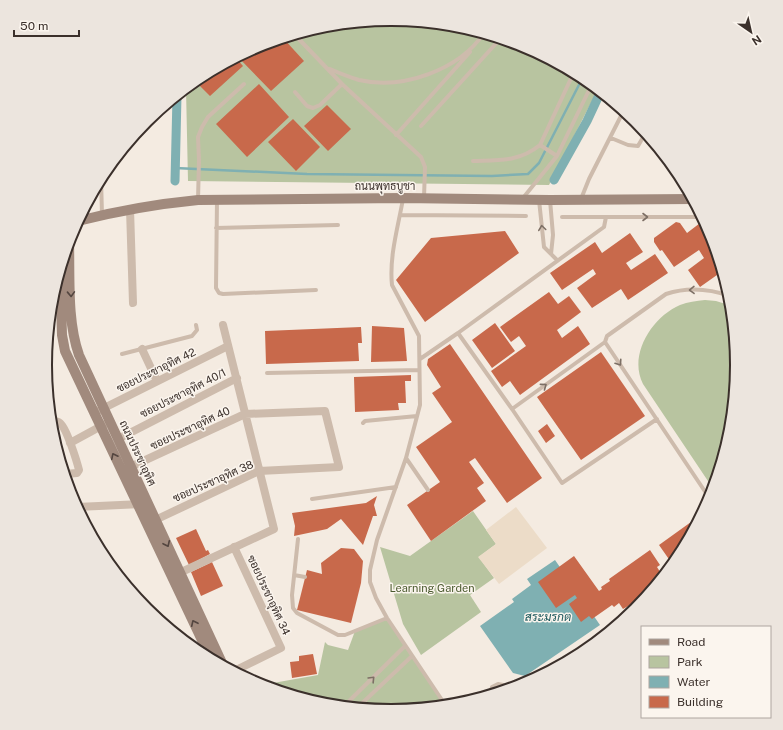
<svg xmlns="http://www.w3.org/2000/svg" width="783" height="730" viewBox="0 0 783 730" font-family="'Public Sans',Sarabun,sans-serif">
  <rect width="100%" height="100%" fill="#f4ebe1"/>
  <path fill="#b8c4a0" d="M392 19 459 26 524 45 584 77 598 89 549 185 188 181 186 89 199 77 259 45 324 26Z
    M705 300 716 301 732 306 737 365 731 433 714 490 643 384C628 355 652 317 680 305 688 302 696 301 705 300Z
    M473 511 496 544 479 557 494 578 470 595 481 612 421 655 403 624 380 547 410 556Z
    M387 618 446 706 391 711 324 704 276 690 273 683 318 675 325 642 328 645 348 650 355 631Z"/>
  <path fill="#ecdcc8" d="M516 507 547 548 499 584 478 557 496 544 486 530Z"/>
  <path fill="#7fb0b2" d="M555 560 600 625 525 676 513 673 480 626 514 602 512 599 531 585 527 579Z"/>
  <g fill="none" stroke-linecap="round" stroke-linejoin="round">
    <path stroke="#7fb0b2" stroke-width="2.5" d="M175 168 307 174 492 176 528 174 539 163 583 77"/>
    <path stroke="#7fb0b2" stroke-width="9" d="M554 180 587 121 601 91
      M175 181 177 96"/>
  </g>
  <path fill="#c8694b" d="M283 38 304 61 271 91 239 58 243 54 259 45Z
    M236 58 243 66 210 96 195 81Z
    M259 84 289 117 247 157 216 124Z
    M327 105 351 129 328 151 304 126Z
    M293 119 320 147 296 171 268 142Z
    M704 220 711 233 728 287 726 288 717 275 700 287 688 270 704 258 699 250 674 267 662 250 660 251 654 242V238L676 222 680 223 687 233Z
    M505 231 519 253 425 322 396 280 431 238Z
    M630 233 643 252 626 263 631 270 655 254 668 273 628 300 621 289 592 308 577 288 596 274 593 269 562 290 550 273 595 242 602 253Z
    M549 292 558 304 569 296 581 312 557 330 562 338 578 326 590 344 520 395 510 381 502 387 491 371 526 346 519 336 511 342 500 327Z
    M495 323 515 351 492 368 472 340Z
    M372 326 404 328 407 361 371 362Z
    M361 327 362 343H358L359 361 266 364 265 331Z
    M450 344 542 478 507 503 475 458 469 462 484 483 477 488 486 501 431 541 407 505 440 482 416 447 452 422 432 393 441 387 427 365 428 359Z
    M601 352 645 416 581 460 537 397Z
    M411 375V381H405L406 403H398L399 410 355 412 354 377Z
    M547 424 555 436 546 443 538 431Z
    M377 496 374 505 377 516H373L363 545 341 519 327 529 294 536 295 526 292 513 366 503Z
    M691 522 695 527 679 557 673 565 659 545Z
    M196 529 206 551 208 550 210 554 189 565 176 538Z
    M341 548 354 549 363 561 361 583 351 623 297 610 307 570 322 574 321 563Z
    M650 550 660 565 657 567 662 575 668 571 651 592 630 606V605L623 609 619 603 614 607 612 605 592 619 589 616 581 622 569 604 577 598 575 595 556 608 538 582 574 556 599 591 602 589 601 587 610 581 609 579Z
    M212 562 223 586 201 596 191 572Z
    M313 654 317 674 292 678 290 662 299 661V656Z"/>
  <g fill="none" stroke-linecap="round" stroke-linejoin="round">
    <path stroke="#cdbbac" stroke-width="4" d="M295 35 342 84 421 157 425 167 424 198
      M330 69C339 73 349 77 359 80 403 90 459 70 484 33
      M295 92 307 106 313 108 320 105 342 84
      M608 97V98
      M421 126 501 38
      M396 135 470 52
      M611 138 628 145 638 146 646 132
      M540 145 557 156
      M119 155 122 151
      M473 161C499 160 519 162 540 145L574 72
      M101 178 102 215
      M523 198 557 156 592 84
      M403 199C398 227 389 257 392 285L419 336 420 405 406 458 377 540 370 570V582L376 598 387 618 446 706
      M581 199 589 179 624 110
      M198 200 199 160 198 137 202 127 208 117 244 84
      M217 200 216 288 219 293 223 294 316 290
      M539 200 544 247 557 260
      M550 200 553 235 551 254
      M400 215 526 216
      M562 217H703
      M216 228 338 225
      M458 333 512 409 562 483 657 419
      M122 354 192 336 197 330 196 325
      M420 359 458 333 604 227 606 217
      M267 373 419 370
      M512 409 605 342
      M363 423 365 421 417 416
      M406 458 428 490
      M312 499 396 487
      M710 499 605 342 607 336 666 294C687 287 710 289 730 296
      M298 539 292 595 293 608 297 613 338 635H345L387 618
      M294 575 305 577
      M490 695 492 687 498 684 503 685 507 690
      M344 706 405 646
      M357 708 412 656"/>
    <path stroke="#cdbbac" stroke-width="8" d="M130 209 133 303
      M142 349 157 381
      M98 411 228 346
      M51 421C54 421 58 421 60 423 67 429 77 462 79 470L77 473 65 474
      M118 439 237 378
      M70 443 105 424
      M126 469 245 414 325 411 339 467 259 471 151 522
      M77 507 142 504
      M175 575 274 529 223 325
      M234 671 281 648 234 547"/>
    <path stroke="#a18a7d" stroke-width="10" d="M78 221C117 211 157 204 198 200L403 198 550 200 693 199
      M69 242C70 278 67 321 79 355L223 665
      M60 271 62 335 65 351 211 659"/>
  </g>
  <defs><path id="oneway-chevron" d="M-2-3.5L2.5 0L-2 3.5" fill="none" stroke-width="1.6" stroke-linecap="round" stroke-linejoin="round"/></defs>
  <g stroke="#7d6f65">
    <use href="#oneway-chevron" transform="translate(645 217)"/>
    <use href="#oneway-chevron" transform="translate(542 228) rotate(-98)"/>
    <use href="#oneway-chevron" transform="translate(692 290) rotate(179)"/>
    <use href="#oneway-chevron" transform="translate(619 363) rotate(56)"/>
    <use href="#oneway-chevron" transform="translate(544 386) rotate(-36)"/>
    <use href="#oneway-chevron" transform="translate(372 679) rotate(-46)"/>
  </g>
  <g stroke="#544640">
    <use href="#oneway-chevron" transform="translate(71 294) rotate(88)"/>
    <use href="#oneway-chevron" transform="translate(114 456) rotate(-116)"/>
    <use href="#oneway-chevron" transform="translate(167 544) rotate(65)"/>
    <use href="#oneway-chevron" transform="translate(194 623) rotate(-115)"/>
  </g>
  <g text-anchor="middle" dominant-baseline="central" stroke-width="3" stroke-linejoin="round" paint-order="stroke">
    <g font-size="11" fill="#3b302b" stroke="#fbf5ee">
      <text x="385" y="186">ถนนพุทธบูชา</text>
      <text transform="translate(156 370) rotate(-26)">ซอยประชาอุทิศ 42</text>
      <text transform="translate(183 393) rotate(-27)">ซอยประชาอุทิศ 40/1</text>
      <text transform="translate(190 428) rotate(-25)">ซอยประชาอุทิศ 40</text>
      <text transform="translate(138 453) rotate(65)">ถนนประชาอุทิศ</text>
      <text transform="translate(213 481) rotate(-24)">ซอยประชาอุทิศ 38</text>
      <text transform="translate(269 595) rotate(65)">ซอยประชาอุทิศ 34</text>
    </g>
    <g font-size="11" fill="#4a5a2e" stroke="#fbf5ee">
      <text x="432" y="588">Learning Garden</text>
    </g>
    <g font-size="12" font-style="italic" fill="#1f5a5e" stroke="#fbf5ee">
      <text x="548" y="617">สระมรกต</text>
    </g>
  </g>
  <path d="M0 0H783V730H0ZM52 365a339 339 0 1 1 678 0a339 339 0 1 1-678 0Z" fill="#ece5de" fill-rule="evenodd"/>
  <path fill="none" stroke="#3b302b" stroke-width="2" d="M52 365a339 339 0 1 1 678 0a339 339 0 1 1-678 0Z"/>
  <rect x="641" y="626" width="130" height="92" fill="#fbf5ee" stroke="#aea6a0"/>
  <rect x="649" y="639" width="20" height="6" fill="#a18a7d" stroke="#aea6a0"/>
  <text x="677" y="646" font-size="12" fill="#3b302b">Road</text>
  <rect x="649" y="656" width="20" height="12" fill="#b8c4a0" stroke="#aea6a0"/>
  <text x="677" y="666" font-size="12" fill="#3b302b">Park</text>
  <rect x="649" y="676" width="20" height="12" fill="#7fb0b2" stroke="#aea6a0"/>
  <text x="677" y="686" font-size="12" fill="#3b302b">Water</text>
  <rect x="649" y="696" width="20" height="12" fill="#c8694b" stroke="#aea6a0"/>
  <text x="677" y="706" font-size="12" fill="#3b302b">Building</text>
  <g transform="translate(751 32) rotate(146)" stroke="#fbf5ee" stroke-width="3" paint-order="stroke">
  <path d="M0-3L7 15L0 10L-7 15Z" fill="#3b302b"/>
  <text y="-6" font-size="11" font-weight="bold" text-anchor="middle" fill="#3b302b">N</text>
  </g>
  <path d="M14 30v6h65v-6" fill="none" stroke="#3b302b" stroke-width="2"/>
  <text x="20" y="30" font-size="12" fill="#3b302b" stroke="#fbf5ee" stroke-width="3" paint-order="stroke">50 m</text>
</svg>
